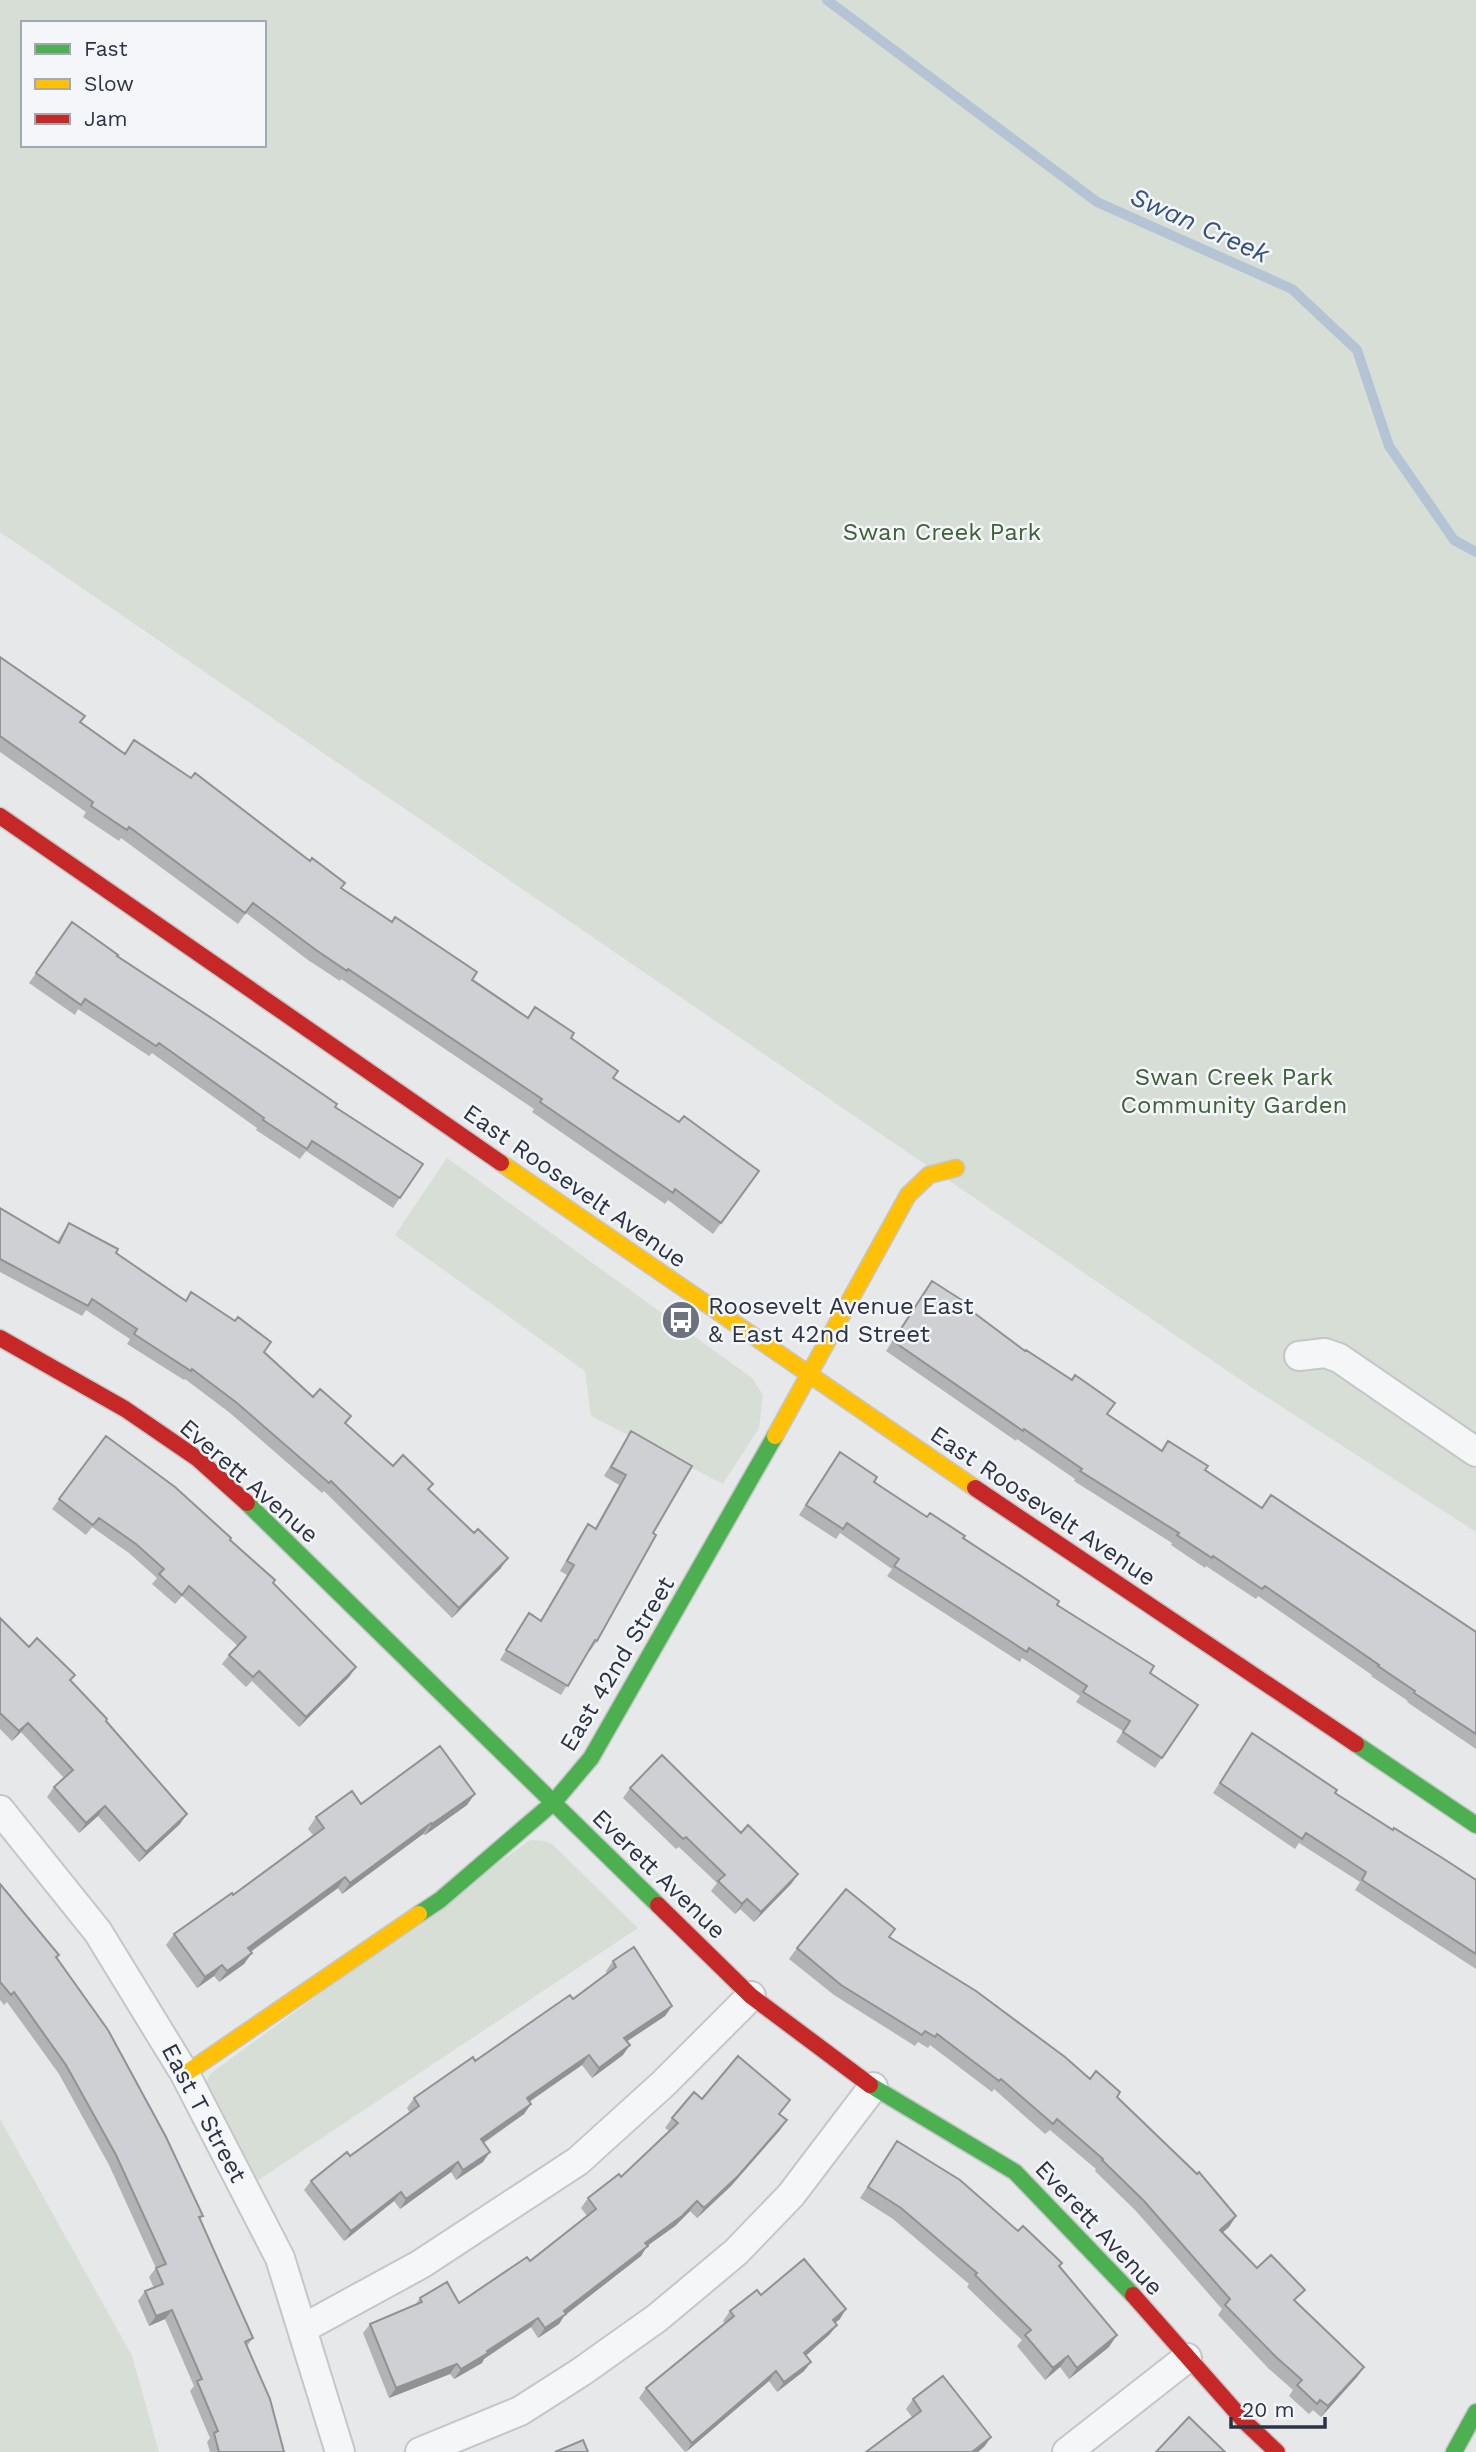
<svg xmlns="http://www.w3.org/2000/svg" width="1476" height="2452" viewBox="0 0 1476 2452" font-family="'Work Sans',sans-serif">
  <rect width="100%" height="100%" fill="#e6e8ea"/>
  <path fill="#d6ded6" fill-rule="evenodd" d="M0 0H1476V1532L1251 1387 0 532ZM23 23H264V145H23Z
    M447 1158 752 1378 763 1395 759 1428 723 1484 591 1416 585 1371 395 1235Z
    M530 1840 544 1841 552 1844 638 1928 254 2183 204 2088 210 2074Z
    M0 2119 132 2356 159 2452H0Z"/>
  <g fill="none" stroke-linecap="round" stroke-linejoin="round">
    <path stroke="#b4c4d5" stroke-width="10" d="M827 0 1097 202 1292 289 1357 350 1389 446 1454 540 1476 552"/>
    <g stroke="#c4c6c8" stroke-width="32">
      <path id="street" d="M1299 1356 1325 1353 1339 1358 1476 1452
        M0 1810 98 1932 185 2074 280 2258 340 2452
        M302 2329 421 2264 578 2161 663 2084 751 1996
        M420 2452 520 2411 581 2372 657 2318 736 2252 791 2195 873 2087
        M1067 2452 1187 2358"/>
    </g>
    <g stroke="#c4c6c8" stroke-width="19">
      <path id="fast" d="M247 1503 658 1905
        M1356 1744 1476 1825
        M419 1914 440 1900 553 1803 591 1758 775 1436
        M870 2085 1015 2172 1133 2295
        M1454 2452 1476 2412"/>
    </g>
    <g stroke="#c4c6c8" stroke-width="19">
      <path id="slow" d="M501 1163 975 1488
        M775 1436 908 1195 929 1175 956 1168
        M185 2074 419 1914"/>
    </g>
    <g stroke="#c4c6c8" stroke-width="19">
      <path id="jam" d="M0 816 501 1163
        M0 1338 125 1409 198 1459 247 1503
        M975 1488 1356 1744
        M658 1905 751 1996 870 2085
        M1133 2295 1245 2422 1277 2452"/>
    </g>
    <use href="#street" stroke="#f5f6f7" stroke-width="28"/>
    <use href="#fast" stroke="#4caf50" stroke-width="16"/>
    <use href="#slow" stroke="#ffc107" stroke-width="16"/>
    <use href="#jam" stroke="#c62828" stroke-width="16"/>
  </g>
  <path fill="#b1b3b5" d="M0 657 80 722 125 754 341 888 528 1017 571 1038 613 1078 679 1122 759 1171 713 1234 668 1200 665 1204 532 1112 534 1109 341 979 340 981 308 960 246 913 238 924 121 838 119 841 83 817 86 812 0 752Z
    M72 922 117 956 335 1107 423 1164 393 1208 306 1151 300 1159 256 1130 257 1128 152 1053 149 1056 78 1009 75 1015 29 983Z
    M0 1208 57 1242 69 1223 264 1353 313 1397 351 1416 346 1423 393 1466 429 1490 501 1568 452 1618 324 1491 322 1493 230 1413 185 1379 184 1380 127 1344 130 1339 86 1310 82 1316 0 1272Z
    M932 1281 1107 1414 1161 1450 1205 1470 1261 1508 1476 1632V1749L1407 1702 1408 1701 1371 1676 1372 1675 1258 1596 1256 1599 1206 1566 1205 1568 1171 1545 1172 1543 1074 1481 1075 1479 1017 1439 1016 1441 886 1351Z
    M631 1431 653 1533 597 1641 590 1651 589 1650 561 1695 500 1660 529 1613 541 1620 567 1575 560 1571 581 1534 588 1524 595 1528 619 1485 604 1476Z
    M106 1436 230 1540 356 1667 349 1677 299 1727 252 1681 246 1687 222 1664 229 1655 238 1646 182 1596 175 1604 152 1584 157 1578 129 1553 92 1527 86 1535 52 1509Z
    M833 1462 874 1482 927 1517 963 1538 1150 1673 1198 1705 1155 1768 1116 1742 1123 1731 1076 1702 1080 1696 1022 1658 1020 1662 887 1576 892 1569 840 1533 836 1539 799 1515Z
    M0 1618 29 1647 71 1681 106 1721 180 1824 139 1862 98 1816 79 1833 47 1797 54 1787 64 1778 21 1732 12 1741 0 1729Z
    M1252 1733 1335 1793 1393 1830 1476 1880V1969L1355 1890 1360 1882 1299 1843 1295 1849 1213 1793Z
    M630 1788 741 1833 798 1874 791 1884 754 1922 740 1909 735 1914 711 1891 717 1883 679 1847 676 1849 623 1798Z
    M361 1804 467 1805 425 1835 423 1834 342 1894 338 1888 251 1952 244 1964 219 1982 214 1976 197 1988 166 1945 174 1934 233 1895 313 1835 308 1829 316 1817Z
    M0 1884 59 1955 57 1958 203 2216 200 2219 253 2338 247 2346 284 2452H210L207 2442 210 2438 190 2391 194 2386 165 2319 149 2326 138 2301 145 2291 154 2288 149 2277 156 2268 109 2165 59 2074 7 2002 4 2005 0 2000Z
    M895 1929 889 1937 1117 2097 1236 2216 1229 2227 1223 2232 1257 2268 1296 2301 1364 2367 1357 2377 1321 2417 1313 2410 1309 2414 1289 2396 1293 2390 1268 2368 1218 2315 1222 2309 1136 2211 1095 2171 1096 2169 1050 2130 1045 2134 994 2089 992 2092 930 2045 928 2048 918 2042 915 2046 834 1995 789 1959 797 1948Z
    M613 1961 672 2006 665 2016 627 2041 623 2055 592 2078 582 2065 529 2102 531 2104 524 2114 484 2143 483 2162 456 2180 451 2172 400 2209 394 2201 344 2241 304 2190 311 2181 350 2156 410 2113 407 2108 414 2098 573 1999 607 1974 606 1971Z
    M702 2099 780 2114 787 2120 780 2130 731 2186 697 2218 690 2211 675 2226 647 2246 641 2256 564 2316 559 2324 538 2338 531 2327 484 2359 482 2363 454 2379 450 2374 389 2398 363 2333 370 2324 415 2305 420 2298 459 2303 530 2261 587 2216 581 2208 588 2198 621 2177 669 2131 665 2128 672 2118Z
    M897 2141 1060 2267 1109 2347 1069 2379 1060 2367 1045 2380 1017 2346 1022 2340 967 2287 969 2284 893 2219 860 2198Z
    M761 2295 840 2319 835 2323 830 2334 806 2355 811 2362 804 2371 777 2392 769 2381 685 2452 639 2398 646 2388 725 2323 723 2321 730 2311Z
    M913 2399 991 2437 984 2447 912 2417 906 2409Z"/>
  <path fill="#909294" d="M508 1558 501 1568 452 1618 459 1608Z
    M356 1667 349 1677 299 1727 306 1717Z
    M28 1723 21 1732 12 1741 19 1731Z
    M475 1794 467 1805 425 1835 432 1824Z
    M105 1806 98 1816 79 1833 86 1823Z
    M187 1814 180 1824 139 1862 146 1852Z
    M431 1823 423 1834 342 1894 350 1883Z
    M798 1874 791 1884 754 1922 761 1912Z
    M345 1877 338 1888 240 1959 248 1948Z
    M747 1899 740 1909 735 1914 742 1904Z
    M252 1953 244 1964 219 1982 227 1971Z
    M222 1965 214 1976 197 1988 205 1977Z
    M672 2006 665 2016 617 2048 624 2038Z
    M630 2045 623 2055 592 2078 599 2068Z
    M589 2055 582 2065 520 2108 527 2098Z
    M531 2104 524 2114 474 2149 481 2139Z
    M787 2120 780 2130 731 2186 697 2218 704 2208Z
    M490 2152 483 2162 456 2180 463 2170Z
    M458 2162 451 2172 400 2209 406 2199Z
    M401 2192 394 2201 344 2241 351 2231Z
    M697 2201 690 2211 675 2226 647 2246 641 2256 564 2316 559 2324 538 2338 545 2328Z
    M1236 2216 1229 2227 1213 2241 1220 2230Z
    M846 2309 840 2319 826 2330 833 2320Z
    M172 2310 165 2319 149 2326 156 2316Z
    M538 2318 531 2327 484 2359 482 2363 454 2379 461 2369Z
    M837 2325 830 2334 798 2363 804 2353Z
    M1117 2335 1109 2347 1069 2379 1077 2368Z
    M1068 2356 1060 2367 1045 2380 1053 2368Z
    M811 2362 804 2371 777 2392 784 2382Z
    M457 2364 450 2374 389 2398 396 2388Z
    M1364 2367 1357 2377 1321 2417 1328 2406Z
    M776 2371 769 2381 686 2452 692 2443Z
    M991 2437 984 2447 978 2452H972Z"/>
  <path fill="#ced0d3" stroke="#909294" stroke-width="2" d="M0 657 85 716 80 722 125 754 134 740 191 778 195 773 310 861 312 858 345 883 341 888 392 922 395 917 477 972 472 980 528 1018 535 1007 574 1033 571 1038 618 1071 613 1078 679 1122 684 1116 759 1171 721 1223 675 1189 673 1193 540 1102 542 1099 348 969 347 971 316 950 253 903 245 913 129 827 127 830 91 806 93 802 0 736Z
    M72 922 118 955 117 956 216 1021 337 1104 335 1107 423 1164 400 1198 312 1141 307 1149 263 1120 264 1118 159 1043 156 1046 85 999 81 1005 36 973Z
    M0 1208 59 1243 69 1223 118 1249 116 1253 186 1301 191 1292 235 1321 238 1317 271 1342 264 1352 313 1397 320 1389 351 1416 345 1423 393 1466 403 1455 433 1484 428 1489 474 1533 478 1529 508 1558 459 1608 331 1481 329 1483 237 1403 192 1369 191 1371 134 1334 137 1329 92 1299 88 1306 0 1259Z
    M932 1281 971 1306 969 1309 1025 1351 1026 1350 1072 1380 1075 1375 1115 1403 1107 1414 1162 1451 1168 1441 1208 1466 1205 1470 1262 1508 1271 1495 1476 1632V1734L1414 1693 1415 1691 1378 1666 1379 1665 1265 1586 1262 1589 1213 1556 1212 1558 1177 1535 1179 1533 1080 1471 1082 1469 1024 1429 1023 1431 893 1341Z
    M631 1431 692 1466 653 1533 656 1535 597 1641 595 1640 568 1686 506 1650 529 1613 541 1621 574 1565 567 1561 588 1524 596 1529 626 1475 611 1467Z
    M106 1436 175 1487 231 1538 230 1540 275 1580 273 1583 356 1667 306 1717 259 1671 253 1677 229 1655 246 1637 189 1586 182 1595 159 1574 164 1569 136 1544 99 1518 93 1525 59 1499Z
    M840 1452 877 1477 874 1482 927 1517 930 1513 965 1536 963 1538 1059 1601 1057 1605 1154 1666 1150 1673 1198 1705 1162 1758 1123 1732 1130 1721 1083 1692 1087 1686 1029 1648 1027 1652 894 1566 899 1559 847 1523 843 1529 806 1505Z
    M0 1618 29 1647 37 1638 75 1675 70 1680 107 1719 106 1721 187 1814 146 1852 105 1806 86 1823 54 1787 73 1770 28 1723 19 1731 0 1713Z
    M1252 1733 1337 1790 1335 1793 1393 1830 1394 1828 1444 1859 1476 1880V1954L1362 1880 1366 1872 1306 1833 1302 1839 1220 1783Z
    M440 1746 475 1794 432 1824 431 1823 350 1883 345 1877 248 1948 252 1953 227 1971 222 1965 205 1977 174 1934 232 1893 233 1895 324 1828 316 1817 352 1791 361 1804Z
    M662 1755 741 1833 748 1825 798 1874 761 1912 747 1899 742 1904 718 1881 725 1875 686 1837 683 1839 630 1788Z
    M0 1884 59 1955 56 1957 108 2030 166 2137 203 2216 199 2217 253 2338 245 2342 270 2399 284 2452H219L214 2433 218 2431 197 2381 202 2379 172 2310 156 2316 145 2291 163 2284 156 2268 166 2264 116 2155 66 2065 14 1992 11 1995 0 1982Z
    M846 1889 895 1929 889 1937 976 1991 1065 2057 1090 2079 1096 2071 1120 2092 1117 2097 1197 2174 1199 2172 1236 2216 1220 2230 1257 2268 1271 2255 1305 2290 1294 2300 1364 2367 1328 2406 1320 2400 1317 2404 1297 2385 1302 2380 1276 2357 1225 2305 1230 2299 1144 2201 1102 2160 1103 2159 1057 2119 1053 2124 1001 2079 999 2081 937 2034 935 2037 925 2031 922 2035 841 1985 797 1948Z
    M634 1947 672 2006 624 2038 630 2045 599 2068 589 2055 527 2098 531 2104 481 2139 490 2152 463 2170 458 2162 406 2199 401 2192 351 2231 311 2181 347 2152 350 2156 419 2106 414 2098 473 2057 475 2061 570 1995 573 1999 616 1967 613 1961Z
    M738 2056 790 2100 779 2114 787 2120 738 2176 704 2208 697 2201 682 2216 645 2243 648 2246 564 2311 566 2314 545 2328 538 2318 487 2351 488 2353 461 2369 457 2364 396 2388 370 2324 422 2302 420 2298 447 2282 459 2303 527 2257 530 2261 596 2209 588 2198 619 2174 621 2177 678 2123 672 2118 694 2092 702 2099Z
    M897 2141 960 2180 1018 2231 1023 2226 1062 2263 1059 2266 1117 2335 1077 2368 1068 2356 1053 2368 1025 2335 1031 2330 975 2275 977 2273 901 2208 868 2187Z
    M804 2259 846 2309 833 2320 837 2325 804 2353 811 2362 784 2382 776 2371 692 2443 646 2388 734 2316 730 2311 757 2290 761 2295Z
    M943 2376 991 2437 972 2452H866L921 2411 913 2399Z
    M1189 2417 1225 2452H1156Z
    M583 2440 588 2452H555Z"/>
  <defs>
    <g id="bus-disc" transform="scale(2.0125)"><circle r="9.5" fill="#6c737f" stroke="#f4f6f9"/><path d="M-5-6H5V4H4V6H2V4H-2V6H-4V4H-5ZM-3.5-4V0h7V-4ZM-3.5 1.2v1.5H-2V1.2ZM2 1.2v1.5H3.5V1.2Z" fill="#fff"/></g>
  </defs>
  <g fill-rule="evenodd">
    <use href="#bus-disc" x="681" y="1320"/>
  </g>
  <g text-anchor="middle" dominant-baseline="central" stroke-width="5" stroke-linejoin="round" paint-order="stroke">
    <g font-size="24" fill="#3f6138" stroke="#f4f6f9">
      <text x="942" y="532">Swan Creek Park</text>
      <text x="1234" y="1077">Swan Creek Park<tspan x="1234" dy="28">Community Garden</tspan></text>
    </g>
    <g font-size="24" fill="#2b3445" stroke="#f4f6f9">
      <text transform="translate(575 1186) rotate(35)">East Roosevelt Avenue</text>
      <text transform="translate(249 1481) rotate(41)">Everett Avenue</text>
      <text transform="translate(1043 1506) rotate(34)">East Roosevelt Avenue</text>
      <text transform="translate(617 1664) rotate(-59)">East 42nd Street</text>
      <text transform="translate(659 1874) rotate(44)">Everett Avenue</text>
      <text transform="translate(204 2113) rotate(62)">East T Street</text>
      <text transform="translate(1099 2228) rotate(47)">Everett Avenue</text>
    </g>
    <g font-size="24" fill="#2b3445" stroke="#f4f6f9" text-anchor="start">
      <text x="708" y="1306">Roosevelt Avenue East<tspan x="708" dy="28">&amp; East 42nd Street</tspan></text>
    </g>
    <g font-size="26" font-style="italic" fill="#34527a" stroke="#f4f6f9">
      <text transform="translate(1200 225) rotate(24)">Swan Creek</text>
    </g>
  </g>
  <rect x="21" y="21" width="245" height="126" fill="#f4f6f9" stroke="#a4a8b1" stroke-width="2"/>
  <rect x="35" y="44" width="35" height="10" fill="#4caf50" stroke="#a4a8b1" stroke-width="2"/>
  <text x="84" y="56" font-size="21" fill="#2b3445">Fast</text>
  <rect x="35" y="79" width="35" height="10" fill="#ffc107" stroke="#a4a8b1" stroke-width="2"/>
  <text x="84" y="91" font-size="21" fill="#2b3445">Slow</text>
  <rect x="35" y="114" width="35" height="10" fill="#c62828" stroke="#a4a8b1" stroke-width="2"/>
  <text x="84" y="126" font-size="21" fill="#2b3445">Jam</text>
  <path d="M1231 2417v10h94v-10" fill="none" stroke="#2b3445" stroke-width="3.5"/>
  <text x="1242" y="2417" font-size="21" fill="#2b3445" stroke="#f4f6f9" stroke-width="5" paint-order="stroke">20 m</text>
</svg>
